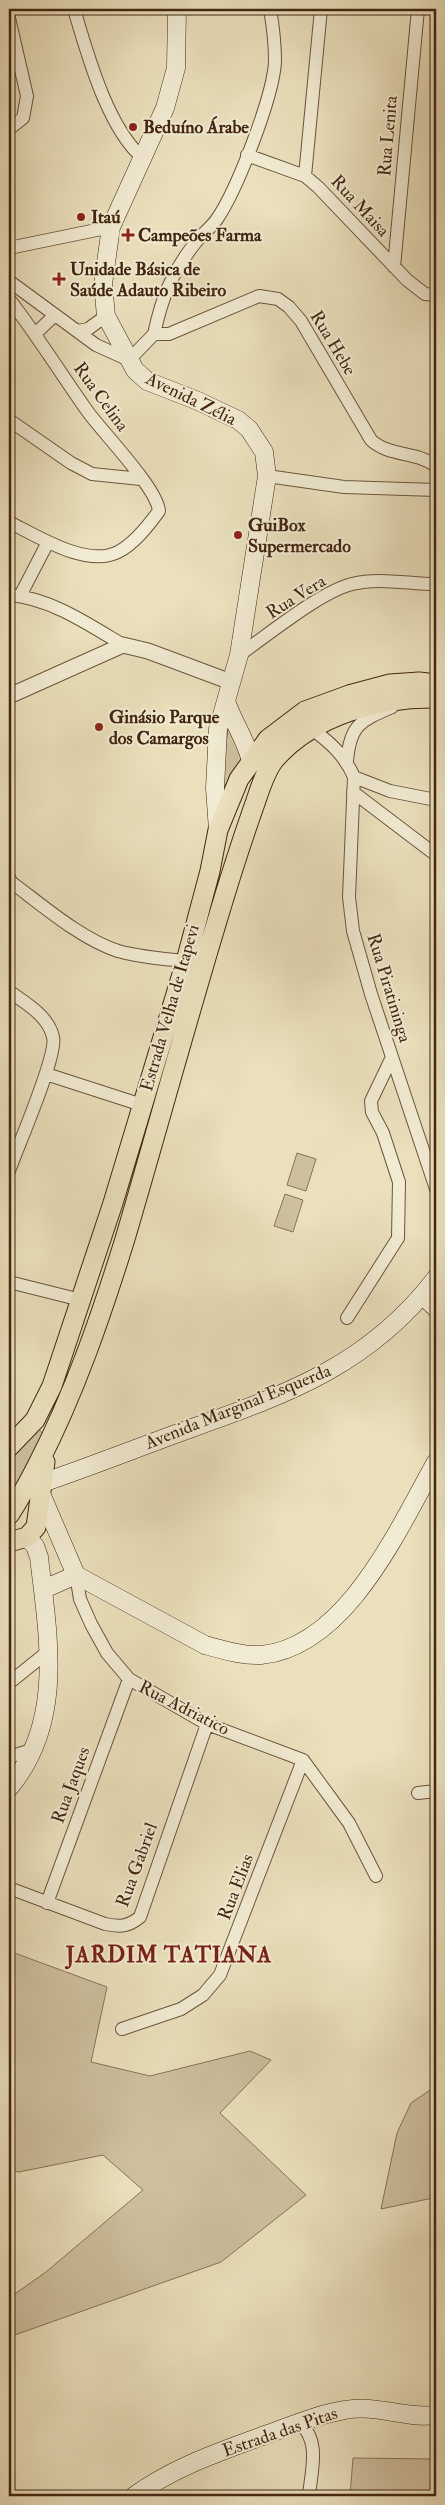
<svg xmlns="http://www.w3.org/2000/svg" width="445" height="2505" viewBox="0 0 445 2505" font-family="'IM FELL Double Pica',serif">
  <rect width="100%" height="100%" fill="#eae0bc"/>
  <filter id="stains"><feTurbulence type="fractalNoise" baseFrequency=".004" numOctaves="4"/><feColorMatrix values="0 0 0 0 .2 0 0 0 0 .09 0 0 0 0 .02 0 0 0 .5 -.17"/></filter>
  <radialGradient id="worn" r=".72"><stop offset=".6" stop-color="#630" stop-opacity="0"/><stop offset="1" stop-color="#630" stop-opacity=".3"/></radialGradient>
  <path fill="#cec09f" stroke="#887358" d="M228 728 243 758 225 786 221 784Z
    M297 1153 316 1159 306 1191 287 1185Z
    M285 1194 303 1200 293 1232 274 1226Z
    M36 1426 45 1436 9 1506V1455Z
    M9 1951 107 1987 91 2062 150 2076 250 2051 271 2060 220 2113 306 2195 221 2262 9 2337V2298L46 2272 143 2190 103 2155 19 2172 9 2170Z
    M436 2086V2199L433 2198 381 2209 397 2133 411 2103Z
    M353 2458 436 2459V2496H350Z"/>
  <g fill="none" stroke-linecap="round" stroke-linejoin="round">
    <g stroke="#6d543c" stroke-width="14">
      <path id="minor" d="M74 9C87 53 108 130 144 159
        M9 18 27 96 23 118 9 129
        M247 155 305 176 318 187 407 280 425 294 436 295
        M305 176 321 9
        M9 248 111 227
        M394 267 418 9
        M9 281 96 345 129 360 154 334H169L259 296 278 299 289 307 301 321 371 440C389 457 416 451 436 466
        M9 299C37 335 61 374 88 412 104 434 157 488 159 511 148 526 134 544 118 552 87 568 37 536 9 522
        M78 331 88 329 106 316
        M36 333 55 315
        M154 334C162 297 172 272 196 242 202 234 211 228 217 219 237 190 273 97 275 62 275 45 273 26 270 9
        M9 420 71 463 92 474 141 479
        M267 476 344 487 436 490
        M9 595C50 598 88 624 123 645
        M20 596 48 542
        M239 655C268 635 320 592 352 584 379 577 409 584 436 584
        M313 730C331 743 345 756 354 777L349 897 353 931 371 994 436 1189
        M347 761C350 725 360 721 392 707
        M354 777 390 791 436 800
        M353 792 436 855
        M9 877 11 882C42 905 81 939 118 951 140 957 163 959 186 961
        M9 991C25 1003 48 1015 53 1037 58 1055 17 1148 9 1171
        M46 1074 142 1105
        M9 1282 81 1300
        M421 1298 436 1312
        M347 1318 398 1238 399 1182 383 1133 372 1112 371 1101 392 1057
        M76 1575 80 1599 91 1624 107 1653 129 1679 207 1724 303 1760 349 1823 376 1876
        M9 1683 50 1650
        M9 1757 35 1749
        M418 1793 436 1791
        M9 1888 105 1924C120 1927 128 1927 140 1917L207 1724
        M47 1903 129 1679
        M122 2029 181 2009 203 1995 220 1975 303 1760
        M300 2423C321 2442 311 2471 309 2496"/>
    </g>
    <g stroke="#6d543c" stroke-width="17">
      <path id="tertiary" d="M9 696 123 645 148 651 231 682"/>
    </g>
    <g stroke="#432611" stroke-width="19">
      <path id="secondary" d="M177 9 176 68 165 108 111 227 103 284 106 316 135 370 147 381 198 401 238 420 249 429 264 452 267 476 239 655 218 729 215 788 218 830
        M226 701C233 722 246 740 251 761
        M42 1483C92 1466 142 1446 192 1428 290 1393 370 1364 436 1278
        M42 1496 76 1575
        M76 1575 205 1645C223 1650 243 1656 261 1655 347 1647 399 1527 436 1462
        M44 1589 76 1575
        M9 1788C65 1722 48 1636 39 1557L35 1546 27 1537
        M134 2496C174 2467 219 2452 265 2435 291 2426 318 2414 345 2410 376 2404 406 2419 436 2415"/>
    </g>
    <g stroke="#432611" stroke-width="21">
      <path id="primary" d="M9 1447 35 1420 52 1386 113 1203 186 961 210 871 218 830 239 779 268 739 305 711 349 695 390 684 419 682 436 684
        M9 1515C20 1499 29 1481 38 1464 75 1392 101 1316 125 1239 156 1133 185 1027 217 921 228 884 240 846 253 809 259 793 264 772 275 759 314 715 380 697 436 698
        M9 1542 27 1537 36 1527 45 1462"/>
    </g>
    <use href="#minor" stroke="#f1ebd3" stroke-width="12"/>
    <use href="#tertiary" stroke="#f1ebd3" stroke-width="15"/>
    <use href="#secondary" stroke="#f1ebd3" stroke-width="18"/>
    <use href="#primary" stroke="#eae0bc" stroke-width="19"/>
  </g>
  <g fill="#8f2418" stroke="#f1ebd3" stroke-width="2">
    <circle cx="133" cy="127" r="5"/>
    <circle cx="81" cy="217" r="5"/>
    <path d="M125.5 227.5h5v5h5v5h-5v5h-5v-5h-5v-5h5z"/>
    <path d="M56.5 271.5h5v5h5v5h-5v5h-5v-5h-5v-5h5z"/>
    <circle cx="238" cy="535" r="5"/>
    <circle cx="99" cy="727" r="5"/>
  </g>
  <g text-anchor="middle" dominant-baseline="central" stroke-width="4" stroke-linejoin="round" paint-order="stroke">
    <g font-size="18" font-weight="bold" fill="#432611" stroke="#f1ebd3" text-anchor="start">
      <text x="143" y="127">Beduíno Árabe</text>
      <text x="91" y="217">Itaú</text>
      <text x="138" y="235">Campeões Farma</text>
      <text x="70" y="269">Unidade Básica de<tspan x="70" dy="21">Saúde Adauto Ribeiro</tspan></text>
      <text x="248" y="525">GuiBox<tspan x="248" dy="21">Supermercado</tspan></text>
      <text x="109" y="717">Ginásio Parque<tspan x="109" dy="21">dos Camargos</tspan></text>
    </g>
    <g font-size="18" fill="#432611" stroke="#f1ebd3">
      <text transform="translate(388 136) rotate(-85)">Rua Lenita</text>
      <text transform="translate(360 206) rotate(47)">Rua Maisa</text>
      <text transform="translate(333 343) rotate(59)">Rua Hebe</text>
      <text transform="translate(101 397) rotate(54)">Rua Celina</text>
      <text transform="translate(191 399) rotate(26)">Avenida Zélia</text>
      <text transform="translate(296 597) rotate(-32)">Rua Vera</text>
      <text transform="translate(389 988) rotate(73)">Rua Piratininga</text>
      <text transform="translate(170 1008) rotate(-74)">Estrada Velha de Itapevi</text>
      <text transform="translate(238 1407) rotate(-22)">Avenida Marginal Esquerda</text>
      <text transform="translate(184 1708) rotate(27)">Rua Adriatico</text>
      <text transform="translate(71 1785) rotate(-70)">Rua Jaques</text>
      <text transform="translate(137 1865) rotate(-70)">Rua Gabriel</text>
      <text transform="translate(236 1887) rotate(-69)">Rua Elias</text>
      <text transform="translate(280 2432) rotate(-19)">Estrada das Pitas</text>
    </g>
    <g font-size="22" font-weight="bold" letter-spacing="1" fill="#7a1f14" stroke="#f1ebd3">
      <text x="169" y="1955">JARDIM TATIANA</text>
    </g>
  </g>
  <rect width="445" height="2505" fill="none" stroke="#eae0bc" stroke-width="30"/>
  <rect x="10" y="10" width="425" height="2485" fill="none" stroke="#432611" stroke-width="2.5"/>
  <rect x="15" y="15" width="415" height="2475" fill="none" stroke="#432611"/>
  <rect width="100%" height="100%" filter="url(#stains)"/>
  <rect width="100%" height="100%" fill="url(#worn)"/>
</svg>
